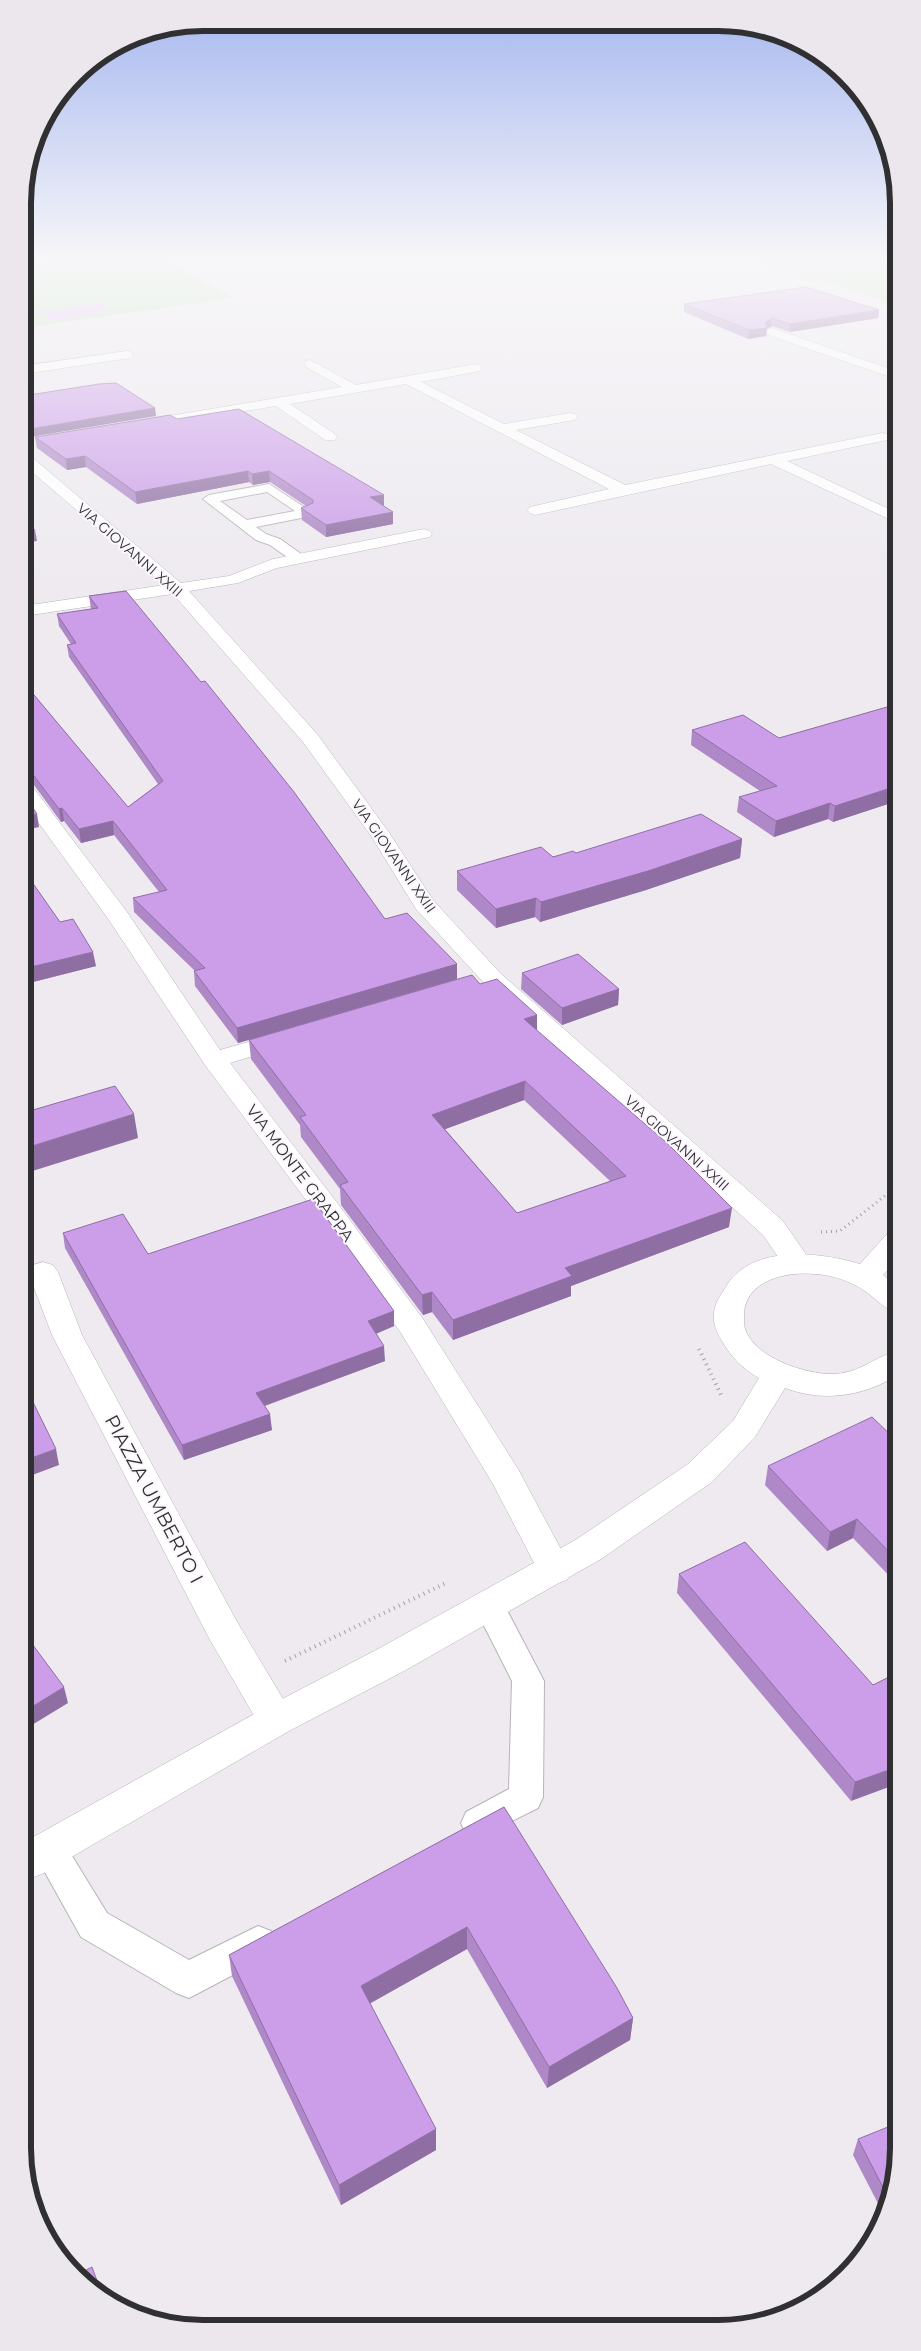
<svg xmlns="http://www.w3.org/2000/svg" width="921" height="2351" viewBox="0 0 921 2351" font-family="Montserrat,sans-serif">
  <rect width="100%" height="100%" fill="#eeeaf0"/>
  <path fill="#bfeab1" d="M50 261H168L233 298 36 326 23 317V265Z
    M752 261H893V304L827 281H808Z"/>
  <path fill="#e5bffd" d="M103 303 107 305 103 307 111 312 51 321 44 315 30 314Z"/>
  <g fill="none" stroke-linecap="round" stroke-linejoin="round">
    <g stroke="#b7b4b9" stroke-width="2">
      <path id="lane" d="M269 484 313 513 306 517 256 527 266 534 280 539 304 556 306 559 304 562H294L270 545 256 540 203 499 209 495ZM267 492 295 511 247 520 220 501Z
        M489 1594 500 1597 544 1681 543 1797 538 1808 478 1838 466 1834 461 1823 466 1812 509 1789 512 1681 474 1606 478 1597Z
        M49 1833 61 1838 107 1913 189 1960 258 1926 271 1931 276 1943 271 1955 189 1998 176 1993 81 1937 32 1849 37 1838Z"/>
    </g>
    <g stroke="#b7b4b9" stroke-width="1">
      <path id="street" d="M23 261H43L42 263 23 266Z
        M772 328 893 370V378L768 335 766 332 768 329Z
        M127 351 131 352 133 355 131 358 23 374V366Z
        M310 360 356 385 476 364 480 365 482 368 480 371 421 382 504 424 570 413 575 414 577 417 575 420 516 430 625 485 882 433 887 434 889 437 887 440 787 461 893 511V521L771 464 535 515 530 513 527 510 530 507 609 489 406 384 290 404 335 434 337 437 335 440H325L276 406 139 429 132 425 139 421 342 387 306 367 304 364 306 361Z
        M24 454 29 455 181 583 229 576 273 559 424 529 430 531 432 534 430 537 277 568 238 583 189 591 317 734 388 831 433 900 500 973 783 1221 812 1263 807 1270 797 1273 787 1270 763 1235 484 983 416 909 371 836 303 742 173 594 24 616V606L164 585 24 465Z
        M25 784 32 786 127 912 220 1050 287 1031 296 1033 299 1038 296 1043 230 1063 335 1200 423 1319 518 1469 572 1570 567 1580 555 1584 543 1580 493 1484 401 1333 315 1212 205 1065 109 920 25 804Z
        M43 1262 53 1265 58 1272 82 1335 236 1620 289 1709 295 1720 289 1731 276 1736 263 1731 210 1640 52 1335 28 1272 33 1265Z"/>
    </g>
    <g stroke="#b7b4b9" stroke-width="1">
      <path id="secondary" d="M895 1233 896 1261 883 1275 896 1285V1312C883 1308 876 1299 865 1291 850 1281 833 1275 815 1274 785 1271 743 1281 744 1317 744 1321 744 1326 745 1329 755 1358 805 1374 832 1374 858 1374 873 1358 896 1351V1376C862 1397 822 1402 785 1388L755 1437 712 1482 601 1559 404 1671 289 1731 42 1874 28 1879V1840L263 1709 378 1649 577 1539 688 1464 733 1421 759 1378C743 1369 731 1357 722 1341 711 1324 711 1309 722 1293 726 1287 730 1279 736 1274 767 1246 823 1253 860 1264L886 1235Z"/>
    </g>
    <path stroke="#a4a1a5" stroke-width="3" stroke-dasharray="1 4" stroke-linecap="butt" d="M821 1232 840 1231 895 1188"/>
    <path stroke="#a4a1a5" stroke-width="4" stroke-dasharray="1 4.5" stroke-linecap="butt" d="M699 1349 722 1397
      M285 1661 448 1582"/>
    <use href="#lane" fill="#fff" fill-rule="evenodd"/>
    <use href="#street" fill="#fff" fill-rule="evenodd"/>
    <use href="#secondary" fill="#fff" fill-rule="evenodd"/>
  </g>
  <path fill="#af88c8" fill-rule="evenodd" d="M684 304 879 310 878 318 790 332 772 326 767 329 766 336 748 339 684 312Z
    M177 419 384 507 393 524 326 537 302 520 301 508 306 506 270 482 253 485 249 482 137 504 86 467 67 470 37 448 35 437Z
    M89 596 385 919 457 964V979L238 1043 195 986 194 971H195L134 912 133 898 159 892 114 835 81 843 64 821 61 822 34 785 26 782 25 783 24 683 128 807 158 784 69 657 67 645 71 644 59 626 57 614 91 609Z
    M894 705V802L833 822 828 819 774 837 737 812 739 797 760 791 691 745 692 730 779 738Z
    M742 839 740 858 646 890 540 922 535 917 496 928 457 890V871L576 853Z
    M25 862 27 875 60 922 96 966 29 983 25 977Z
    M522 973 619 989 618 1005 562 1025 521 989Z
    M480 984 537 1031 729 1227 571 1286V1296L453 1340 432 1312 423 1315 341 1205 340 1189 301 1137 300 1125 251 1059 249 1040ZM524 1100 610 1181 517 1213 445 1129Z
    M63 1233 148 1254 394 1311V1326L376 1334 385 1361 265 1406 272 1430 184 1460 65 1248Z
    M896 1440V1583L853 1538 827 1551 765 1485 768 1466Z
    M679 1574 873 1685 897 1673 851 1801 677 1593Z
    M504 1807 633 2018 630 2040 547 2088 467 1949 370 2003 436 2150 341 2205 232 1976 229 1955Z
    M858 2139 898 2160 885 2217 853 2155Z"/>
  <path fill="#8f6fa3" d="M879 310 878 318 790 332V324Z
    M772 318V326L767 329 766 336 748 339 749 330 765 323Z
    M155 408 156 416 24 438V430Z
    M85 456 86 467 67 470 66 459Z
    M248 471 249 482 137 504 135 492Z
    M269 471 270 482 253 485 252 474Z
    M384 495V507L370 497Z
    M393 512V524L326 537V525Z
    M35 530 37 541 24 543V532Z
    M894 787V802L833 822 835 806Z
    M830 803 828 819 774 837 776 821Z
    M62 808 64 821 61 822 59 809Z
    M37 814 39 827 25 830V816Z
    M113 821 114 835 81 843 79 829Z
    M742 839 740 858 646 890 540 922 541 902Z
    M25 862 27 876 25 877Z
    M536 898 535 917 496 928V909Z
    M93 952 96 966 29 983 27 968Z
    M457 964V979L238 1043 237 1028Z
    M619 989 618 1005 562 1025V1008Z
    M537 1015V1033L524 1019Z
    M525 1081 524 1100 432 1134V1115Z
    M134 1114 138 1138 26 1173V1148Z
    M732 1208 729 1227 571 1286V1296L453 1340V1320L565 1268Z
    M432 1292V1312L423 1315 422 1295Z
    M394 1311V1326L368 1337V1321Z
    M384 1346 385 1361 258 1408 256 1393Z
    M270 1414 272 1430 184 1460 182 1445Z
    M56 1449 59 1465 27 1477 26 1460Z
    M857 1519 853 1538 827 1551 830 1532Z
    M64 1687 68 1703 27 1728V1710Z
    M897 1767V1784L851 1801 855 1782Z
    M467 1927V1949L362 2008 361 1986Z
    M633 2018 630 2040 547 2088 549 2067Z
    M28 2067 32 2080 28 2083Z
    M436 2129V2150L341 2205 339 2185Z"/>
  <path fill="#cc9ee9" stroke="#8f6fa3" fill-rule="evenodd" d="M806 287 879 310 790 324 772 318 765 323 767 328 749 330 684 304Z
    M116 383 155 408 24 430 23 396 99 384Z
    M239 409 384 495 370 497 393 512 326 525 301 508 313 503V500L269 471 252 474 248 471 135 492 85 456 66 459 35 437 170 415 177 419Z
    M24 520 35 530 24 532Z
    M126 591 201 682 205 681 294 792 385 919 407 913 457 964 237 1028 194 971 205 968 133 898 167 890 113 821 79 829 62 808 59 809 31 772 25 769 24 683 128 807 163 781 67 645 76 643 57 614 98 608 89 596Z
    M894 705V787L835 806 830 803 776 821 739 797 777 786 692 730 743 715 779 738Z
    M25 796 37 814 25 816Z
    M701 814 742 839 648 871 541 902 536 898 496 909 457 871 541 847 553 857 573 851 576 853Z
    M25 872 60 922 73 919 93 952 27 968 25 966Z
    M578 954 619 989 562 1008 522 973Z
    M472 975 480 984 497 979 537 1015 524 1019 668 1144 732 1208 565 1268 572 1276 453 1320 432 1292 422 1295 340 1185 348 1182 300 1117 306 1115 249 1040ZM525 1081 626 1176 517 1213 432 1115Z
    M115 1086 134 1114 26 1148V1112Z
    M313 1199 394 1311 368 1321 384 1346 256 1393 270 1414 182 1445 63 1233 123 1214 148 1254Z
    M30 1396 56 1449 26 1460V1397Z
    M872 1417 896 1440V1559L857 1519 830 1532 768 1466Z
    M745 1542 873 1685 897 1673V1767L855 1782 679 1574Z
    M27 1637 64 1687 27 1710Z
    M504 1807 617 1988 633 2018 549 2067 467 1927 361 1986 436 2129 339 2185 229 1955Z
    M898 2123V2160L889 2199 858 2139Z
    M92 2267 101 2292 84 2284 77 2275Z"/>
  <linearGradient id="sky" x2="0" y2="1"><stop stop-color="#a7b8f0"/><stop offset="0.44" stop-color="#f7f6f8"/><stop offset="1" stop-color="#f7f6f8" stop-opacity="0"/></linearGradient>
  <rect width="921" height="590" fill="url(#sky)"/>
  <g text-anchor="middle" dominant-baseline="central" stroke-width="4" stroke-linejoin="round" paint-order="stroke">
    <g font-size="14" fill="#302f31" stroke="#fbf7fd">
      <text transform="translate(130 550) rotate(41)">VIA GIOVANNI XXIII</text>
      <text transform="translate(394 856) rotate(55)">VIA GIOVANNI XXIII</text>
      <text transform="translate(677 1143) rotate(42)">VIA GIOVANNI XXIII</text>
    </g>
    <g font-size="16" fill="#302f31" stroke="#fbf7fd">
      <text transform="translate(300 1173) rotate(53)">VIA MONTE GRAPPA</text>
    </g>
    <g font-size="19" fill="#302f31" stroke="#fbf7fd">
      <text transform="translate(154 1499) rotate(62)">PIAZZA UMBERTO I</text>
    </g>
  </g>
  <path d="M0 0H921V2351H0ZM203 31H718A172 172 0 0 1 890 203V2148A172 172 0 0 1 718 2320H203A172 172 0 0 1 31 2148V203A172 172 0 0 1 203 31Z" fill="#ebe7ed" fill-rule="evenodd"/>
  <path fill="none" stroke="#302f31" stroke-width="6" d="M203 31H718A172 172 0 0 1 890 203V2148A172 172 0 0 1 718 2320H203A172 172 0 0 1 31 2148V203A172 172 0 0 1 203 31Z"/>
</svg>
